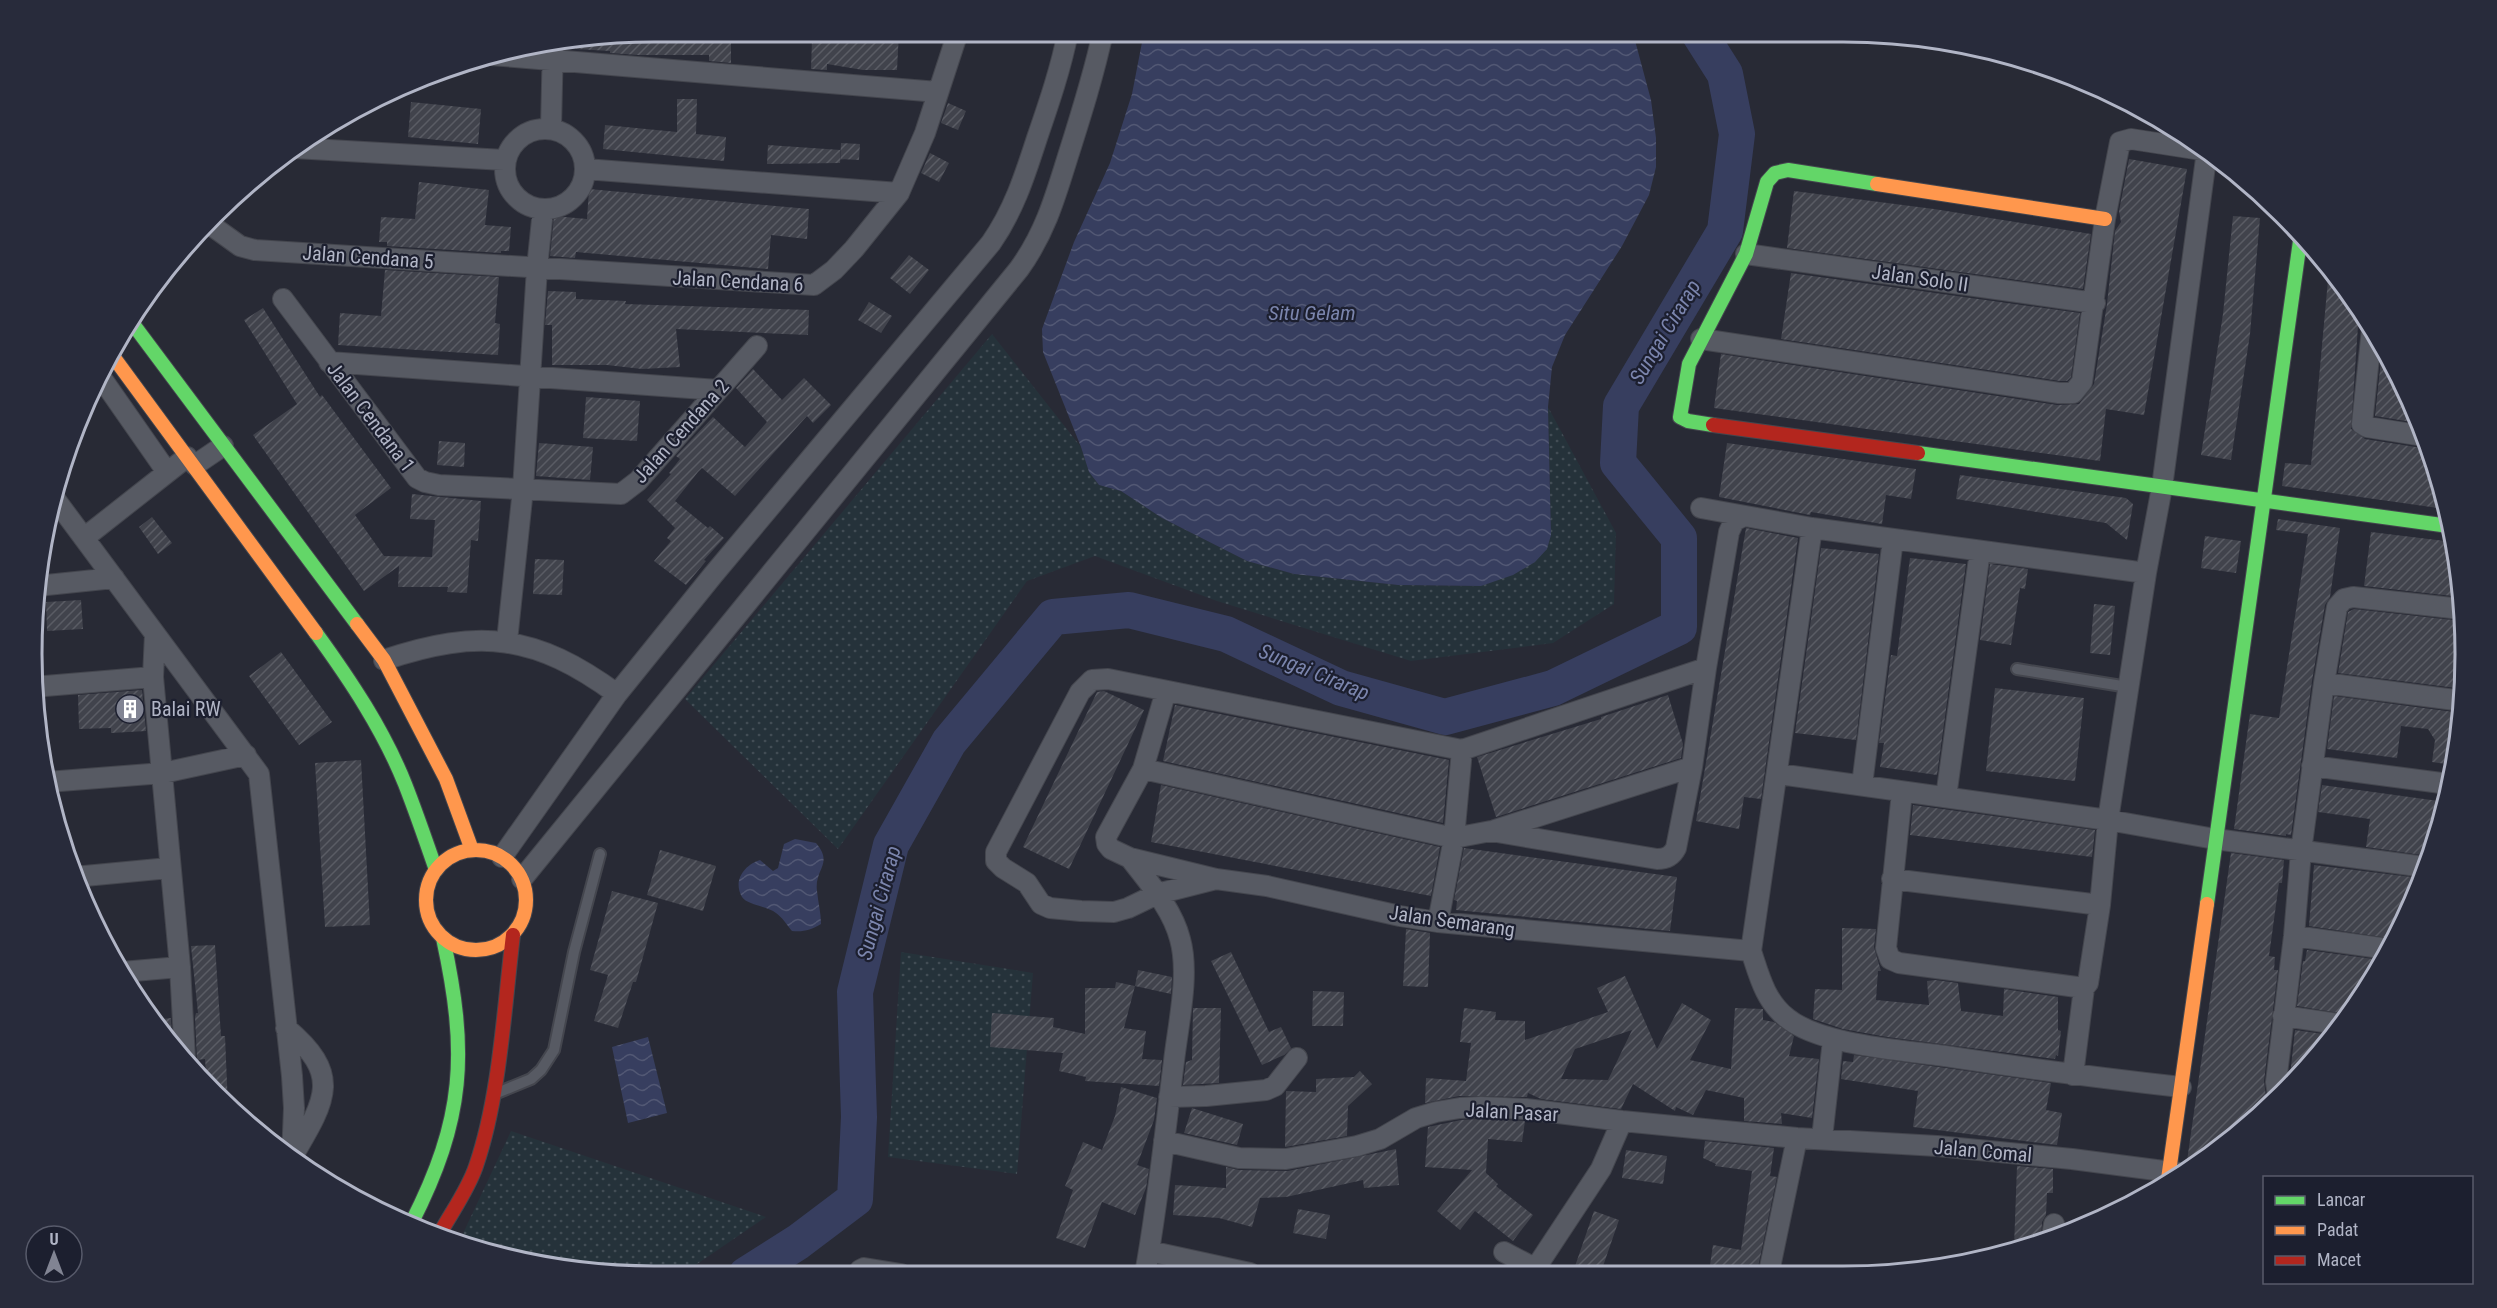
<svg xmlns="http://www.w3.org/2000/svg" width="2497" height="1308" viewBox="0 0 2497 1308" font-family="'Roboto Condensed',sans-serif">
  <defs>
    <pattern id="grass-dots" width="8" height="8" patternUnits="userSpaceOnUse" patternTransform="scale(1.5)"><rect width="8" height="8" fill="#25323a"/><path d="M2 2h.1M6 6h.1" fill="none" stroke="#424d55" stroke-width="1.8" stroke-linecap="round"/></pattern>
    <pattern id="water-waves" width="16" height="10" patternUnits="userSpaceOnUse" patternTransform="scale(1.5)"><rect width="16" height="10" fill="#373e5f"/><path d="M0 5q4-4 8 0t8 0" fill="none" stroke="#525874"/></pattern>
    <pattern id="building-hatch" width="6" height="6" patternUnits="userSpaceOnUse" patternTransform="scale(1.5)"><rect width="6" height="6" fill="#41434c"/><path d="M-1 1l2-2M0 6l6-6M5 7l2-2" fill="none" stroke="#5a5c64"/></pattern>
  </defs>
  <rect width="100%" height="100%" fill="#282a35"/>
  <path fill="url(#grass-dots)" d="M992 334 1081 447 1089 472 1099 485 1121 491 1162 518 1247 561 1294 574 1398 585 1481 586 1551 535 1548 407 1616 533 1614 604 1553 643 1411 661 1217 601 1095 556 1027 581 838 849 685 699Z
    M901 952 1033 973 1017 1174 888 1157Z
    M511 1131 766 1217 681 1275H614L493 1255 459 1242Z"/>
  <path fill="url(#water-waves)" d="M1144 32 1633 33 1651 100 1656 138V167L1649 195 1622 246 1565 335 1552 367 1548 407 1551 535 1547 549 1535 562 1513 575 1481 586 1398 585 1294 574 1247 561 1162 518 1121 491 1099 485 1089 472 1081 447 1043 352 1042 329 1074 242 1110 163 1132 94Z
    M795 839 816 843C834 864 814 869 817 891 818 902 821 913 821 924 811 930 804 932 792 931 787 925 782 917 776 913 767 906 747 905 742 897 732 880 746 864 760 860L773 871 778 868 784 844Z
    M648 1037 667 1113 628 1123 612 1047Z"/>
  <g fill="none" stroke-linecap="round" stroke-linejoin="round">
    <path stroke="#373e5f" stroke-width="36" d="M746 1275 798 1242 855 1199 859 1117 855 992 891 845 949 742 1053 617 1129 610 1226 634 1341 688 1445 717 1553 688 1679 627V538L1618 463 1621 406 1725 231 1737 134 1725 74 1699 33"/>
  </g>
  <path fill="url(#building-hatch)" fill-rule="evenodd" d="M654 32H690V36H731V63L709 61V55H638L610 53V51L576 49V39Z
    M846 32H899L897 70H863L827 64V70L811 69 812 40 845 41Z
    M677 99H697L696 134 726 137 724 161 603 149 605 125 677 132Z
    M411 102 481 109 478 144 408 137Z
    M948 103 966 111 958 130 941 123Z
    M841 143 860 144 859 160 840 159Z
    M768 145 841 150 840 163 767 164Z
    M930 153 949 163 939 182 921 173Z
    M2129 159 2187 169 2144 415 2106 409 2100 461 1714 408 1721 354 2057 405 2079 404 2094 384 2107 304 2115 231 2121 222 2119 211Z
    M419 182 489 190 485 225 511 227 509 251H501V253L387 246V242H379L381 217 415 219Z
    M589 189 809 209 807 239 771 235 768 269 576 252 575 258 550 256 554 216 587 219Z
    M1794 191 1934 209 2091 234 2083 289 1787 248Z
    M2233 216 2260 218 2250 334 2231 460 2201 455 2223 314Z
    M909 255 929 270 910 294 890 278Z
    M2329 269 2359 311 2351 429 2365 439 2422 448 2429 447 2445 509 2282 486 2285 463 2311 465Z
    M385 270 499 277 495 323 500 324 498 355 338 345 340 313 381 316Z
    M1791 273 2080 313 2071 377 2067 381H2060L1781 339Z
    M548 291 576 292V299L626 301 625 304 809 310 808 335 676 329 680 367 642 369 607 365H552V325H545Z
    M869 302 892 316 881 333 858 320Z
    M263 308 320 397 322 395 391 488 355 515 384 556 432 557 435 520 410 519 412 494 481 501 478 541 471 540 467 593 447 592 448 587H398L399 566 364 591 253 435 297 404 244 320Z
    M2381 360 2391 361 2418 423 2375 416Z
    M753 369 782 400 804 378 831 405 813 423 807 416 735 496 702 468 698 472 675 501 708 528 710 526 724 538 704 560 706 561 686 585 654 561 671 541 667 538 675 528 647 500 671 474 669 473 680 459 676 456 713 417 745 447 767 422 736 388Z
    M586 397 640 401 637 441 583 438Z
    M439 441 465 443 464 467 437 465Z
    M539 443 593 447 590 480 536 476Z
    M1727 443 1916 469 1911 499 1886 495 1882 524 1811 512 1810 515 1719 497Z
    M1960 475 2126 498 2133 504 2127 540 2106 523 1956 499Z
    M152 517 172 543 158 554 139 527Z
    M2278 519 2340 528 2330 597 2325 605 2312 681 2291 835 2286 834V836L2234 829 2250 714 2279 718 2308 534 2276 530Z
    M1746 528 1798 538 1761 799 1744 797 1739 829 1696 821Z
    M2371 532 2453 542 2460 573 2461 597 2364 586Z
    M2205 536 2241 541 2236 573 2201 568Z
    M1821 548 1879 554 1856 740 1795 733Z
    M1910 558 1966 564 1937 775 1880 767 1884 743H1879L1891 655 1897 656Z
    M535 559 564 560 562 595 533 594Z
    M1990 564 2028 569 2025 589 2020 588 2011 645 1980 640Z
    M81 600 83 629 47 631 46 602Z
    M2094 604 2115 606 2110 655 2090 653Z
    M2354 609 2462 621 2464 689 2338 673 2348 612Z
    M281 652 332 722 299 745 249 676Z
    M1995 688 2084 698 2075 781 1986 771Z
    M142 690 146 731 111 733V728L79 729 78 695Z
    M1104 691 1144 710 1069 869 1023 847 1097 692Z
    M1668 695 1683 744 1681 758 1496 817 1477 757 1601 719V717Z
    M2334 696 2461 713 2453 765 2432 762 2435 740 2428 729 2401 726 2397 758 2327 749Z
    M1175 705 1449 760 1443 823 1163 761Z
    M361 760 370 925 325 927 315 763Z
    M1161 785 1440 847 1431 896 1151 842Z
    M2322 785 2446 802 2444 815 2429 856 2366 847 2370 819 2318 812Z
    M1913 805 2095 830 2092 857 1910 835Z
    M1464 848 1677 877 1670 931 1456 910 1457 901 1454 900Z
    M660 850 716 866 703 911 647 895Z
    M2231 853 2284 860 2282 883H2279L2269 956 2275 957 2274 970H2278L2264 1081 2266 1097 2270 1103 2222 1148 2196 1163 2187 1161Z
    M2314 865 2420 878 2401 930 2395 939 2309 926Z
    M612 891 658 903 636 982H633L618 1028 594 1021 608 975 590 970Z
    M1842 928 1876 929 1874 947 1881 971H1878L1876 1000 1929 1005 1927 981 1935 980 1958 983 1961 1011 2003 1016 2004 989 2058 997V1030L2061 1031 2058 1056 2056 1055 2055 1059 1887 1037 1843 1029 1813 1019 1815 989 1842 990Z
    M1406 929 1430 933 1428 987 1403 986Z
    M215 945 221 1036H225L228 1107 207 1086 205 1059 197 1060 195 1017 196 1013H198L191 946Z
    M2307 950 2381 960 2345 1014 2297 1006 2303 961H2305Z
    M1231 952 1269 1032 1281 1027 1291 1048 1284 1055 1262 1065 1211 961Z
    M1138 970 1172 977 1171 994 1135 986Z
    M1625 976 1657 1049 1682 1003 1711 1020 1690 1060 1731 1069 1735 1008 1763 1009V1020L1774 1022 1794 1036 1789 1056 1819 1059 1812 1118 1781 1113 1782 1124 1744 1121V1098L1706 1090 1693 1115 1676 1107 1675 1111 1633 1084 1621 1109 1541 1099 1528 1093 1527 1097 1459 1096 1425 1103 1426 1078 1466 1081 1471 1043 1460 1042 1464 1008 1496 1012 1495 1020 1525 1021V1040L1608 1012 1597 988ZM1632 1030 1608 1080 1561 1079 1575 1049Z
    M1116 982 1135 986 1124 1028 1146 1031 1142 1059 1162 1060 1159 1086 1085 1081 1086 1077 1059 1071 1063 1053 990 1047 992 1013 1054 1018 1053 1027 1085 1034V988H1115Z
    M1313 991 1344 992 1343 1026H1312Z
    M1193 1008H1221L1219 1083 1183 1085 1186 1062 1192 1060Z
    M171 1018 172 1043 153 1020Z
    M2295 1030 2331 1035 2311 1064 2289 1085Z
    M1854 1055 2051 1083 2046 1110 2062 1113 2057 1145 1913 1127 1918 1091 1841 1079 1843 1061 1853 1062Z
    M1360 1071 1372 1084 1348 1106 1347 1136 1285 1147 1286 1091 1316 1092V1079L1354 1077Z
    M1121 1087 1157 1098 1154 1120 1137 1165 1149 1169 1146 1188 1135 1215 1102 1202 1085 1248 1056 1238 1073 1190 1065 1186 1083 1142 1102 1150 1115 1116Z
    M1192 1108 1243 1124 1237 1145 1184 1133Z
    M1481 1119 1525 1121 1522 1142 1488 1139 1486 1173 1498 1184 1496 1186 1533 1215 1513 1241 1475 1211 1460 1230 1437 1211 1472 1170 1425 1167 1428 1127 1461 1120Z
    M1705 1141 1774 1148 1770 1176 1777 1177 1757 1272 1710 1265 1713 1245 1741 1250 1752 1171 1715 1166 1716 1164 1703 1158Z
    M1396 1149 1399 1185 1364 1188 1363 1180 1286 1197 1260 1198 1252 1227 1219 1218 1173 1215 1175 1185 1226 1188V1167L1239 1170 1288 1171Z
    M1626 1150 1667 1156 1663 1184 1622 1178Z
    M2017 1166 2053 1169V1193H2047L2046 1215 2042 1222 2041 1240 2014 1247Z
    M1298 1209 1330 1215 1326 1239 1293 1233Z
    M1594 1211 1619 1220 1601 1272H1573Z"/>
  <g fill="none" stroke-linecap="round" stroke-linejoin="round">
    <g stroke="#44464e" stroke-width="14">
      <path id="lane" d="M2017 669 2128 687
        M497 1093 531 1079 541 1070 554 1050 574 952 600 854"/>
    </g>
    <g stroke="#44464e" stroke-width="22">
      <path id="street" d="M491 55 938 92
        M551 128 553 41
        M505 169a40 40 0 1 1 80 0a40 40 0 1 1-80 0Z
        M294 148 504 160
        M585 169 899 193
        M208 223 240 246 255 250 814 285 834 270 854 249 899 193 925 133 958 32
        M1746 254 2095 303
        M283 299 417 478 425 482 439 485 621 494 638 481 757 346
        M2372 329 2362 424 2367 427 2424 436
        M1701 339 2059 393H2073L2082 382 2105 219 2120 142 2131 139 2208 151
        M329 362 718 390
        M100 376 167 472
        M195 465 223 446
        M52 495 259 774 292 1076 294 1108 292 1158
        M1701 508 1812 528 2146 573
        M1812 528 1751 951C1759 975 1765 1001 1787 1018 1820 1045 1902 1050 1945 1056 2023 1068 2102 1078 2181 1087
        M84 538 187 457
        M37 586 114 578
        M155 634 153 677 180 967 185 1059
        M507 641 523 489 537 268 543 210
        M384 660C480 628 535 634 617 694
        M2324 683 2463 701
        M33 687 153 677
        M1166 691 1143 769 1106 837 1107 844 1111 849 1130 858 1216 879 1267 886 1400 916 1438 922 1751 951
        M2312 766 2449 784
        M1143 769 1454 838 1491 831 1657 859C1666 859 1672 856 1676 848L1692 767 1706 668 1729 532 1734 521 1744 516
        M1778 774 2108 820 2215 839 2425 867
        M47 782 163 773 246 755
        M1862 785 1893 539
        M1902 792 1886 948 1890 959 1899 963 2084 988
        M1946 797 1980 551
        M1495 830 1692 767
        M502 857 617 694 713 575 991 243C1014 210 1025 175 1037 138 1049 103 1061 68 1068 32
        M1130 858C1149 883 1172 908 1180 939 1190 974 1178 1025 1174 1061 1165 1132 1158 1203 1145 1274
        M74 877 169 868
        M522 879 1019 269C1045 233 1055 198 1068 156 1081 115 1094 74 1103 32
        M1216 879 1157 894 1128 908 1114 912 1081 911 1050 908 1041 904 1027 883 1003 868 996 861V852L1080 692 1092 680 1108 679 1462 750 1706 668
        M1892 879 2100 905
        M1438 922 1454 838 1462 750
        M2294 936 2388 949
        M122 972 180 967
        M2283 1016 2338 1024
        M286 1028C341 1074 327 1098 294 1154
        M2073 1075 2084 988 2088 983 2100 905 2108 820 2146 573 2162 487 2207 151
        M2278 1095 2276 1082 2294 936 2301 851 2324 683 2337 607 2344 599 2353 597 2461 609
        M1169 1097 1206 1096 1266 1090 1275 1086 1297 1058
        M1822 1138 1833 1040
        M1164 1141 1239 1158 1286 1159 1357 1146 1380 1139 1416 1118 1436 1112 1460 1108 1481 1107 1526 1109 1622 1121 1797 1138 1937 1146 2072 1159 2179 1173
        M2052 1237 2054 1224
        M1149 1251 1250 1273
        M1504 1252 1542 1272
        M1535 1269 1601 1169 1622 1121
        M1769 1272 1797 1138
        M858 1274 860 1270 864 1268 901 1274"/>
    </g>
    <g stroke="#44464e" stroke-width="16">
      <path id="fast" d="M130 320 357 624
        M1713 425 1688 421 1680 417 1689 364 1746 254 1767 182 1775 173 1788 170 1877 184
        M1918 453 2449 526
        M316 633C350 680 383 729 405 784 416 812 426 841 436 870
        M2207 904 2301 234
        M411 1224C465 1118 468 1053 443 938"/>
    </g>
    <g stroke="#44464e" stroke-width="16">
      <path id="slow" d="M1877 184 2105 219
        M112 355 316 633
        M357 624 384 660 446 779 472 850
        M426 900a50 50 0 1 1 100 0a50 50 0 1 1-100 0Z
        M2168 1179 2207 904"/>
    </g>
    <g stroke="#44464e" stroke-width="16">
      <path id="jam" d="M1713 425 1918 453
        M439 1235C451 1213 468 1190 476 1166 500 1096 504 1009 513 935"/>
    </g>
    <use href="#lane" stroke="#575a63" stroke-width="10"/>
    <use href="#street" stroke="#575a63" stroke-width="20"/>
    <use href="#fast" stroke="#63d668" stroke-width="14"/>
    <use href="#slow" stroke="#ff974d" stroke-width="14"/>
    <use href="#jam" stroke="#b3261e" stroke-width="14"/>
  </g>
  <defs>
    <g id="building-disc" transform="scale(1.5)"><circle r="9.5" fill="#818493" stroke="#1c1f2f"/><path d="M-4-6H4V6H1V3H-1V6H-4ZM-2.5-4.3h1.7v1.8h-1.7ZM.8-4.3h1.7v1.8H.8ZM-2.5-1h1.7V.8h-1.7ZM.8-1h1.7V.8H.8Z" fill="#fff"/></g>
  </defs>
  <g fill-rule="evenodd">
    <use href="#building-disc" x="130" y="709"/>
  </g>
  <g text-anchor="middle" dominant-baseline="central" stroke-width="4.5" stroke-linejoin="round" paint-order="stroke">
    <g font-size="20" fill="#b1b5c6" stroke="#1c1f2f">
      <text transform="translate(368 257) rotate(4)">Jalan Cendana 5</text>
      <text transform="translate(1920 278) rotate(8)">Jalan Solo II</text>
      <text transform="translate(738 281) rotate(3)">Jalan Cendana 6</text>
      <text transform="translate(371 417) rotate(53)">Jalan Cendana 1</text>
      <text transform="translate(681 431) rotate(-48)">Jalan Cendana 2</text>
      <text transform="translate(1452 921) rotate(8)">Jalan Semarang</text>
      <text transform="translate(1512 1112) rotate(3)">Jalan Pasar</text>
      <text transform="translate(1983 1151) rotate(5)">Jalan Comal</text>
    </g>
    <g font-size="20" fill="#b1b5c6" stroke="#1c1f2f" text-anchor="start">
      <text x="151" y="709">Balai RW</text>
    </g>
    <g font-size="21" font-style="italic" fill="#7b85ad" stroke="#1c1f2f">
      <text x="1312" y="313">Situ Gelam</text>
      <text transform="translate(1665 332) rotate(-59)">Sungai Cirarap</text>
      <text transform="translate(1314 672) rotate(22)">Sungai Cirarap</text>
      <text transform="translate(879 903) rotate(-75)">Sungai Cirarap</text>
    </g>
  </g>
  <path d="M0 0H2497V1308H0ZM654 42H1843A612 612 0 0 1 2455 654V654A612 612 0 0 1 1843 1266H654A612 612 0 0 1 42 654V654A612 612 0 0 1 654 42Z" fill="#282b3b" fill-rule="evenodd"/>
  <path fill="none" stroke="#b1b5c6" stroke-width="3" d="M654 42H1843A612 612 0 0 1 2455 654V654A612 612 0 0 1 1843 1266H654A612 612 0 0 1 42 654V654A612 612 0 0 1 654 42Z"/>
  <rect x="2263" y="1176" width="210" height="108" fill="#1c1f2f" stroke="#585b6b" stroke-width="1.5"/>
  <rect x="2275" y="1196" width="30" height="9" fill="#63d668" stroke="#585b6b" stroke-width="1.5"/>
  <text x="2317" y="1206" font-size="18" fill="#b1b5c6">Lancar</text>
  <rect x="2275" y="1226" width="30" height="9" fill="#ff974d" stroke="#585b6b" stroke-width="1.5"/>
  <text x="2317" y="1236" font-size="18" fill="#b1b5c6">Padat</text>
  <rect x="2275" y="1256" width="30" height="9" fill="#b3261e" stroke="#585b6b" stroke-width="1.5"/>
  <text x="2317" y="1266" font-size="18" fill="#b1b5c6">Macet</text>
  <g transform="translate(54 1254)"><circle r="28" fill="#1c1f2f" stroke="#585b6b" stroke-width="1.5"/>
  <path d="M0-4.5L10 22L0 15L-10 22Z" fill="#818493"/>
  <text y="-9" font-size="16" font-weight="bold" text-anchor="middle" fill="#b1b5c6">U</text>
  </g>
</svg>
